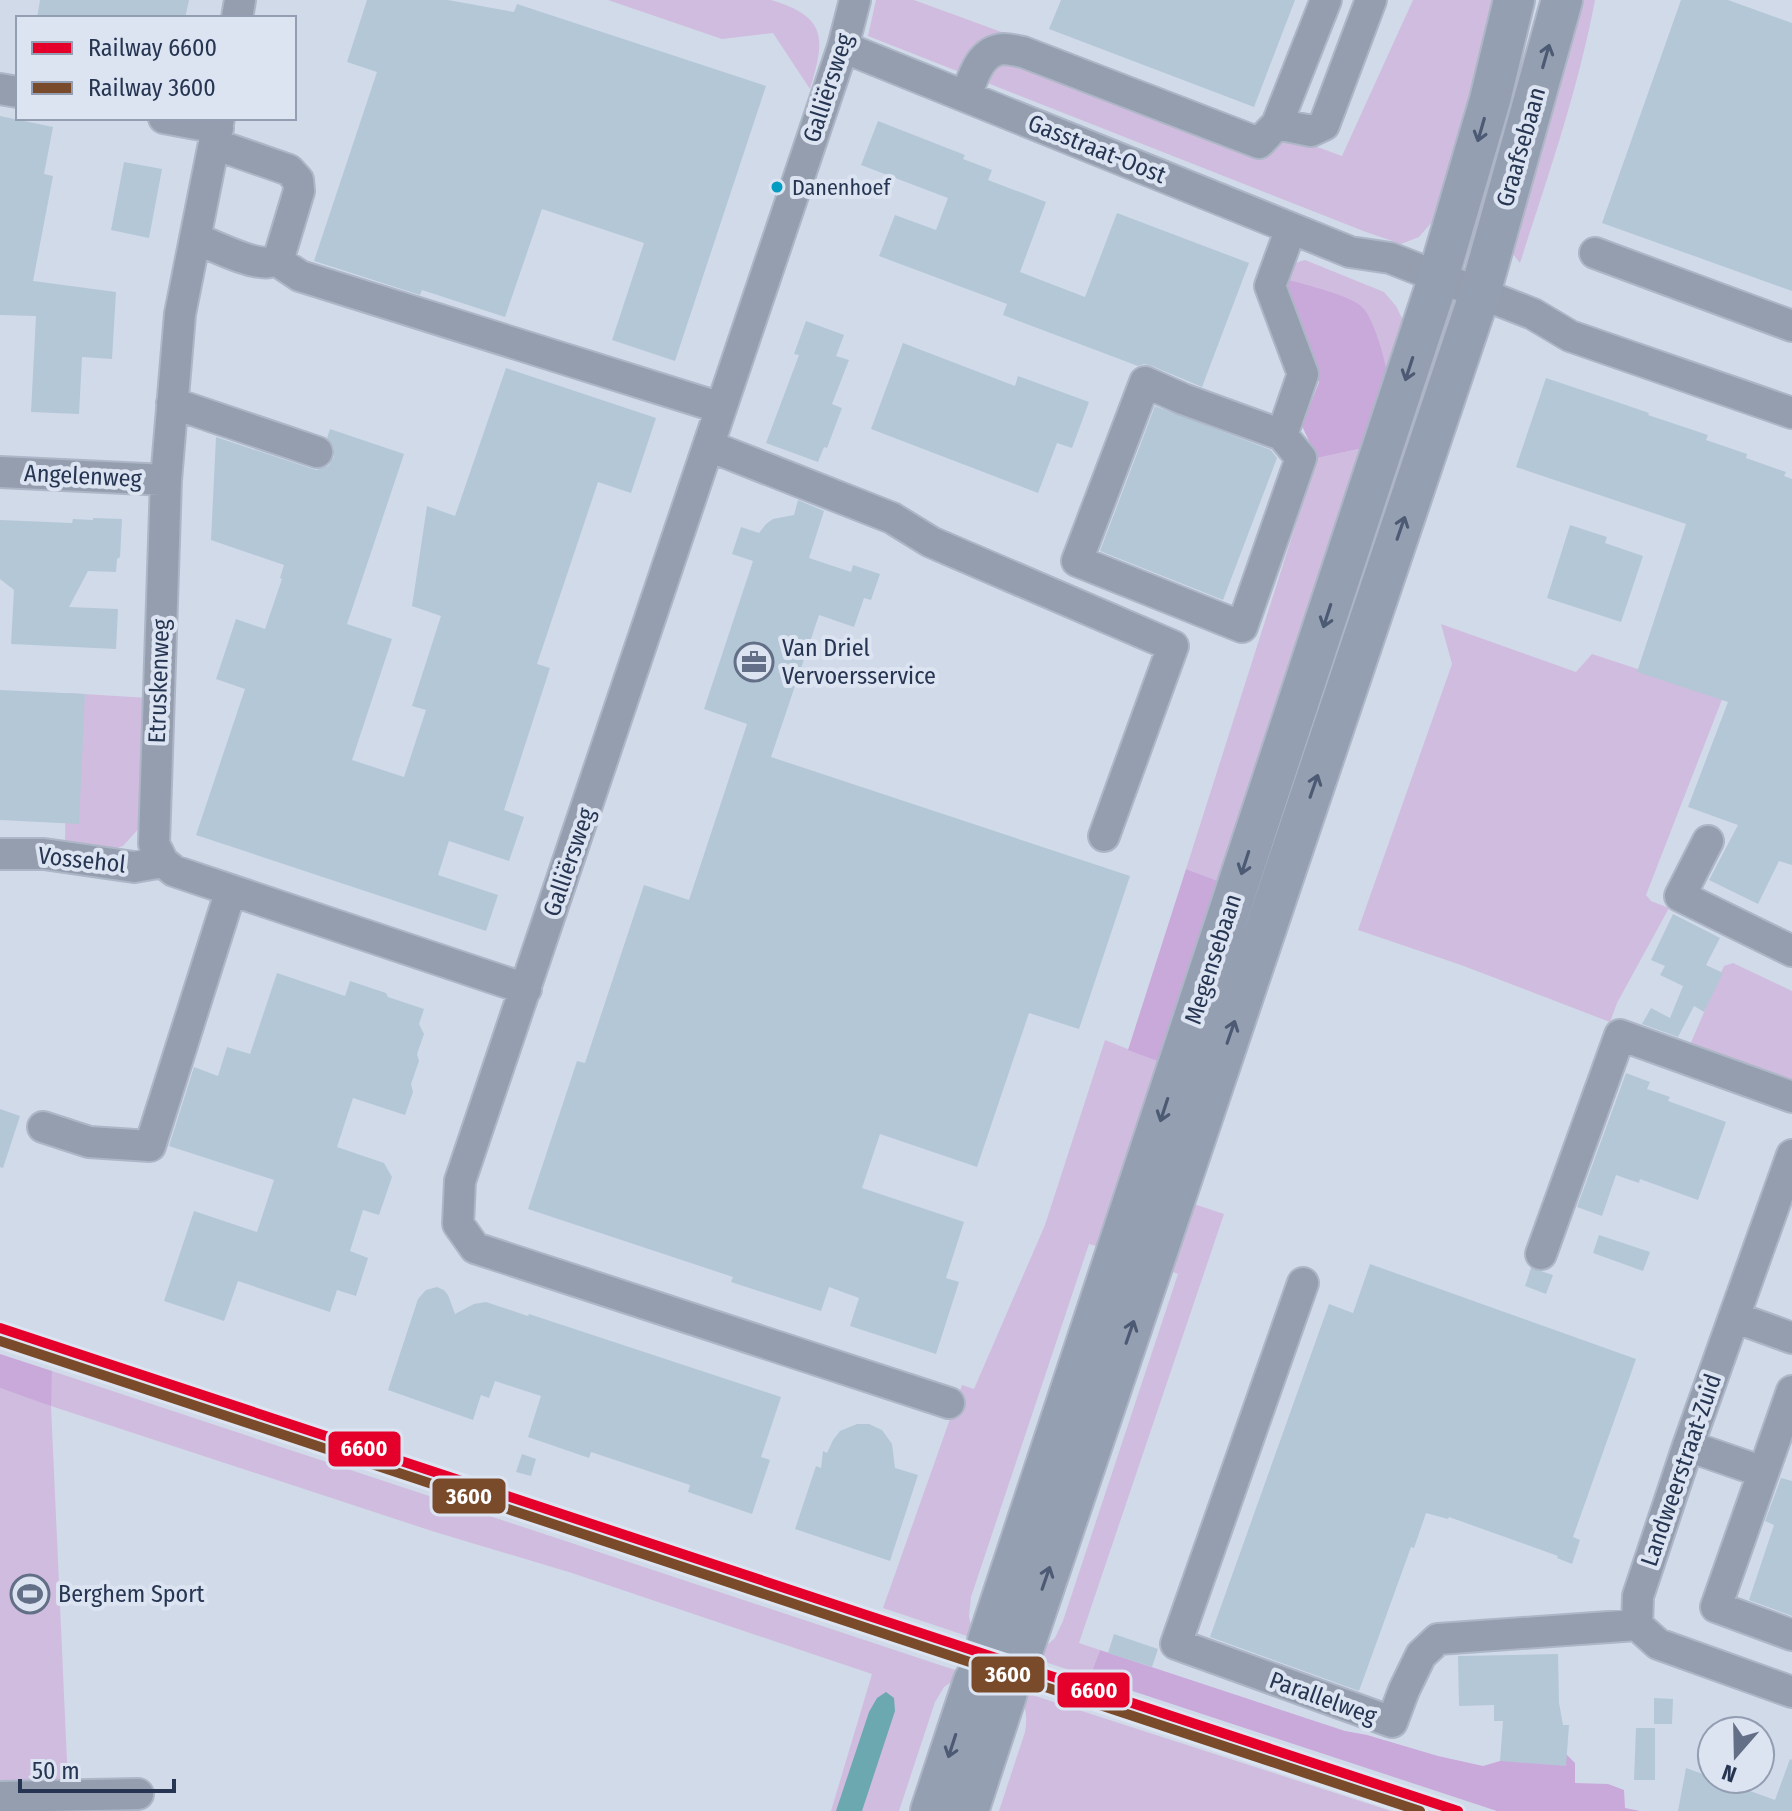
<svg xmlns="http://www.w3.org/2000/svg" width="1792" height="1811" viewBox="0 0 1792 1811" font-family="'Fira Sans Condensed',sans-serif">
  <rect width="100%" height="100%" fill="#d1dae9"/>
  <path fill="#d0bcdf" d="M608 0H771C828 17 825 39 810 89L773 33 722 39Z
    M876 0H914L1342 156 1413 0H1496L1476 82 1431 223 1419 237 1401 244 1366 232 868 36Z
    M1578 0H1595C1578 90 1548 176 1520 263L1512 253V238Z
    M1305 260 1384 292 1396 306 1403 320 1405 330 1389 392C1383 358 1379 338 1363 308L1286 279 1295 263Z
    M1372 446 1229 885 1186 869 1317 458Z
    M1441 624 1576 672 1592 654 1723 697 1646 895 1651 901 1669 908 1617 1003 1610 1022 1461 965 1358 930 1452 664Z
    M67 693 149 698 142 825 123 846 107 851 65 850Z
    M1733 963 1792 991V1083L1686 1054 1724 966Z
    M1105 1040 1171 1066 1100 1247 1089 1244 971 1597 969 1616 972 1630 1039 1652 1055 1638 1063 1621 1178 1274 1167 1270 1185 1201 1224 1214 1079 1643 1100 1650 1090 1677 883 1608 962 1385 974 1389 1045 1225Z
    M52 1371 946 1667 1391 1811H999L1025 1732C1027 1721 1027 1711 1022 1700L954 1680 944 1687 935 1702 899 1811H831L872 1674 572 1573 435 1532 51 1406 68 1783 98 1808V1811H0V1388L50 1405Z"/>
  <path fill="#c9a8da" d="M1286 279C1305 285 1351 295 1363 308 1375 320 1390 374 1389 392 1388 404 1376 433 1372 446L1317 458 1302 426 1319 382 1284 288Z
    M1186 869 1229 885 1171 1066 1128 1050Z
    M0 1354 52 1371 51 1406 0 1388Z
    M1100 1650 1345 1731 1367 1735 1438 1756 1483 1766 1500 1761 1567 1755 1575 1763V1783L1608 1784 1624 1790 1625 1808 1640 1811H1497L1090 1677Z"/>
  <path fill="#6ca8b0" d="M886 1692 894 1698 895 1711 862 1811H836L869 1712 877 1698Z"/>
  <path fill="#b4c7d7" d="M40 0H189L185 18H37Z
    M367 0H448L514 12 517 4 766 86 675 361 612 340 644 243 542 209 505 317 422 290 420 295 314 261 377 72 347 62Z
    M1061 0H1295L1254 107 1049 29Z
    M1681 0H1728L1792 23V291L1602 223Z
    M0 116 53 127 44 174 53 176 33 281 116 292 112 359 82 357 79 414 31 412 36 316 0 315Z
    M878 121 965 155 963 159 992 170 988 180 1046 202 1020 272 1085 297 1117 213 1249 263 1202 387 1152 366 1144 364 1138 366 1003 315 1007 304 879 256 895 215 936 230 948 198 861 165Z
    M124 162 162 169 149 238 111 230Z
    M806 321 844 335 836 356 849 360 832 404 842 408 827 448 824 447 818 462 766 443 799 355 794 354Z
    M903 343 1015 386 1018 376 1089 402 1072 448 1057 443 1038 493 871 429Z
    M506 368 656 418 631 493 598 482 537 664 550 668 504 810 524 817 509 861 449 841 438 875 498 895 486 931 196 835 245 689 216 679 236 619 265 629 282 579 280 578 284 565 211 540 216 437 316 470 328 466 334 457V448L327 438 330 429 404 454 347 624 392 639 352 760 404 777 426 710 412 706 441 616 412 606 427 506 455 516Z
    M1546 378 1620 403 1649 413 1648 415 1708 435 1706 440 1747 454 1746 458 1786 472 1784 476 1792 479V865L1779 861 1758 904 1709 880 1738 825 1688 807 1728 702 1637 672 1686 524 1516 467Z
    M1155 406 1271 450 1277 458 1223 600 1100 551Z
    M798 500 824 511 809 558 851 572 853 565 880 574 871 600 864 598 854 627 819 615 771 757 1130 876 1079 1029 1029 1013 977 1167 880 1134 862 1188 964 1222 946 1278 959 1282 936 1354 850 1326 859 1298 829 1287 821 1311 731 1282 733 1277 528 1209 577 1061 585 1063 644 885 689 900 747 724 704 709 753 561 732 554 741 527 759 533 766 524 773 519 794 515Z
    M93 518 122 519 120 557 117 559 116 572 88 571 69 607 118 609 116 649 11 644 14 590 0 579V520L72 523 73 519 93 520Z
    M1570 525 1607 537 1605 543 1643 556 1621 622 1547 598Z
    M0 690 85 694 79 824 0 820Z
    M1673 914 1720 938 1706 965 1723 973 1704 1012 1694 1006 1678 1037 1642 1024 1651 1008 1670 1018 1683 986 1660 975 1665 966 1651 960Z
    M277 973 345 996 350 981 386 993 388 997 424 1009 419 1024 424 1034 417 1054 419 1061 411 1084 413 1092 405 1115 353 1098 337 1147 384 1163 392 1177 379 1215 363 1210 350 1251 368 1258 356 1296 337 1290 330 1312 238 1281 224 1321 164 1301 194 1211 257 1232 274 1180 169 1146 194 1067 218 1076 227 1047 250 1054Z
    M1626 1073 1650 1082 1647 1089 1670 1097 1668 1101 1726 1122 1698 1200 1640 1179 1639 1183 1616 1175 1602 1216 1577 1207Z
    M0 1109 20 1116 3 1168 0 1167Z
    M1599 1235 1650 1252 1643 1271 1593 1253Z
    M1370 1264 1636 1359 1573 1537 1580 1540 1572 1564 1557 1558 1558 1556 1449 1517 1448 1519 1426 1513 1414 1548 1411 1547 1359 1691 1210 1637 1329 1304 1353 1313Z
    M1531 1268 1553 1275 1546 1294 1525 1286Z
    M437 1287 444 1290 448 1295 455 1314 474 1304 486 1302 528 1316 529 1314 781 1397 761 1457 770 1460 752 1514 688 1492 690 1485 591 1452 589 1458 528 1437 541 1396 495 1381 489 1398 481 1395 473 1420 388 1390 418 1299 426 1290Z
    M857 1424H869L882 1430 892 1444 895 1468 918 1475 890 1561 795 1529 816 1466 821 1468 823 1451 827 1453 833 1440 840 1431Z
    M522 1454 536 1459 531 1476 516 1472Z
    M1781 1478 1792 1481V1616L1749 1600 1774 1525 1765 1521Z
    M1114 1634 1158 1649 1152 1667 1108 1653Z
    M1558 1654 1559 1703 1563 1725H1569L1566 1766 1500 1761 1503 1721H1494V1705L1459 1706 1458 1656Z
    M1654 1698 1673 1699 1672 1724H1654Z
    M1636 1728H1655V1780H1634Z
    M1790 1759 1792 1760V1811H1678L1686 1768 1775 1800Z"/>
  <g fill="none" stroke-linecap="round" stroke-linejoin="round">
    <g stroke="#adb6c6" stroke-width="34">
      <path id="minor" d="M855 0 843 47 460 1181 458 1224 475 1248 949 1403
        M237 18 240 0
        M843 47 1350 252 1390 258 1533 314 1570 336 1792 413
        M0 89 18 92
        M966 96C973 77 980 50 1004 49 1010 49 1017 51 1023 52L1259 143 1277 124 1326 0
        M164 118 218 128
        M219 118 180 314 166 480 154 844 163 862 174 871 526 989
        M1277 124 1311 131 1324 125 1371 0
        M195 238C212 245 253 266 270 262 277 260 276 259 280 254L299 191 298 180 289 170 214 144
        M1595 253 1792 326
        M276 260 300 276 721 408
        M1145 382 1183 399 1282 435 1301 458 1242 627 1077 561Z
        M172 403 317 452
        M1282 435 1303 374 1270 286 1291 228
        M709 446 892 518 931 542 1173 646 1104 836
        M0 472 166 480
        M1708 841 1680 896 1792 951
        M0 854H44L134 867 163 862
        M43 1127 89 1142 150 1146 231 890
        M1541 1254 1620 1035 1792 1097
        M1303 1283 1176 1644 1392 1722 1404 1690 1421 1655 1438 1639 1637 1625 1658 1644 1792 1692
        M1734 1317 1792 1338
        M1792 1391 1716 1607 1792 1635
        M1688 1446 1763 1472
        M1637 1625 1638 1596 1688 1446 1792 1155
        M0 1797 138 1794"/>
    </g>
    <g stroke="#adb6c6" stroke-width="44">
      <path id="major" d="M988 1641 1433 295 1490 100 1514 0
        M1022 1652 1480 293 1562 0
        M931 1811 974 1681
        M968 1811 1007 1692"/>
    </g>
    <use href="#minor" stroke="#949eaf" stroke-width="30"/>
    <use href="#major" stroke="#959fb2" stroke-width="40"/>
    <g stroke="#dce4f2" stroke-width="16">
      <path id="rail-1" d="M0 1328 1458 1811"/>
    </g>
    <g stroke="#dce4f2" stroke-width="16">
      <path id="rail-2" d="M0 1341 1420 1811"/>
    </g>
    <use href="#rail-1" stroke="#e4002b" stroke-width="10"/>
    <use href="#rail-2" stroke="#7a4b2a" stroke-width="10"/>
  </g>
  <defs><path id="oneway-shaft" d="M-6 0H5M1.5-3L5.5 0L1.5 3" fill="none" stroke-width="1.6" stroke-linecap="round" stroke-linejoin="round" transform="scale(2)"/></defs>
  <g stroke="#4d5a73">
    <use href="#oneway-shaft" transform="translate(1546 56) rotate(-74)"/>
    <use href="#oneway-shaft" transform="translate(1481 130) rotate(106)"/>
    <use href="#oneway-shaft" transform="translate(1409 369) rotate(108)"/>
    <use href="#oneway-shaft" transform="translate(1401 528) rotate(-71)"/>
    <use href="#oneway-shaft" transform="translate(1327 616) rotate(108)"/>
    <use href="#oneway-shaft" transform="translate(1314 786) rotate(-71)"/>
    <use href="#oneway-shaft" transform="translate(1245 863) rotate(108)"/>
    <use href="#oneway-shaft" transform="translate(1231 1032) rotate(-71)"/>
    <use href="#oneway-shaft" transform="translate(1164 1110) rotate(108)"/>
    <use href="#oneway-shaft" transform="translate(1130 1332) rotate(-71)"/>
    <use href="#oneway-shaft" transform="translate(1046 1578) rotate(-71)"/>
    <use href="#oneway-shaft" transform="translate(952 1746) rotate(108)"/>
  </g>
  <defs>
    <g id="office-ring" transform="scale(2)"><circle r="9.5" fill="#dce4f2" stroke="#626f86" stroke-width="1.5"/><path d="M-6-3h4V-5.5h4V-3h4V5H-6ZM-1-4.5V-3h2v-1.5ZM-6 0V1H6V0Z" fill="#626f86"/></g>
    <g id="stadium-ring" transform="scale(2)"><circle r="9.5" fill="#dce4f2" stroke="#626f86" stroke-width="1.5"/><path d="M0-5a6.5 5 0 1 0 0 10a6.5 5 0 1 0 0-10ZM-3.5-1.8h7v3.6h-7Z" fill="#626f86"/></g>
  </defs>
  <g fill-rule="evenodd">
    <use href="#office-ring" x="754" y="662"/>
    <use href="#stadium-ring" x="30" y="1594"/>
  </g>
  <circle fill="#049dc2" stroke="#dce4f2" stroke-width="3" cx="777" cy="187" r="7"/>
  <g text-anchor="middle" dominant-baseline="central" stroke-width="8" stroke-linejoin="round" paint-order="stroke">
    <g font-size="22" fill="#263551" stroke="#dce4f2" text-anchor="start">
      <text x="792" y="187">Danenhoef</text>
    </g>
    <g font-size="24" fill="#263551" stroke="#dce4f2">
      <text transform="translate(828 88) rotate(-72)">Galliërsweg</text>
      <text transform="translate(1521 147) rotate(-74)">Graafsebaan</text>
      <text transform="translate(1097 149) rotate(22)">Gasstraat-Oost</text>
      <text transform="translate(83 476) rotate(3)">Angelenweg</text>
      <text transform="translate(159 681) rotate(-88)">Etruskenweg</text>
      <text transform="translate(82 860) rotate(6)">Vossehol</text>
      <text transform="translate(569 862) rotate(-71)">Galliërsweg</text>
      <text transform="translate(1213 959) rotate(-72)">Megensebaan</text>
      <text transform="translate(1681 1470) rotate(-71)">Landweerstraat-Zuid</text>
      <text transform="translate(1323 1698) rotate(20)">Parallelweg</text>
    </g>
    <g font-size="24" fill="#263551" stroke="#dce4f2" text-anchor="start">
      <text x="782" y="648">Van Driel<tspan x="782" dy="28">Vervoersservice</tspan></text>
      <text x="58" y="1594">Berghem Sport</text>
    </g>
  </g>
  <g stroke="#dce4f2" stroke-width="3">
    <rect x="327" y="1430" width="75" height="38" rx="8" fill="#e4002b"/>
    <rect x="431" y="1477" width="76" height="38" rx="8" fill="#7a4b2a"/>
    <rect x="970" y="1655" width="76" height="39" rx="8" fill="#7a4b2a"/>
    <rect x="1056" y="1671" width="75" height="38" rx="8" fill="#e4002b"/>
  </g>
  <g font-size="22" text-anchor="middle" font-weight="bold" fill="#fff">
    <text x="364" y="1456">6600</text>
    <text x="469" y="1504">3600</text>
    <text x="1008" y="1682">3600</text>
    <text x="1094" y="1698">6600</text>
  </g>
  <rect x="16" y="16" width="280" height="104" fill="#dce4f2" stroke="#939eb2" stroke-width="2"/>
  <rect x="32" y="42" width="40" height="12" fill="#e4002b" stroke="#939eb2" stroke-width="2"/>
  <text x="88" y="56" font-size="24" fill="#263551">Railway 6600</text>
  <rect x="32" y="82" width="40" height="12" fill="#7a4b2a" stroke="#939eb2" stroke-width="2"/>
  <text x="88" y="96" font-size="24" fill="#263551">Railway 3600</text>
  <g transform="translate(1736 1755) rotate(200)"><circle r="38" fill="#dce4f2" stroke="#939eb2" stroke-width="2"/>
  <path d="M0-6L14 30L0 20L-14 30Z" fill="#626f86"/>
  <text y="-12" font-size="22" font-weight="bold" text-anchor="middle" fill="#263551">N</text>
  </g>
  <path d="M20 1779v12h154v-12" fill="none" stroke="#263551" stroke-width="4"/>
  <text x="32" y="1779" font-size="24" fill="#263551" stroke="#dce4f2" stroke-width="6" paint-order="stroke">50 m</text>
</svg>
